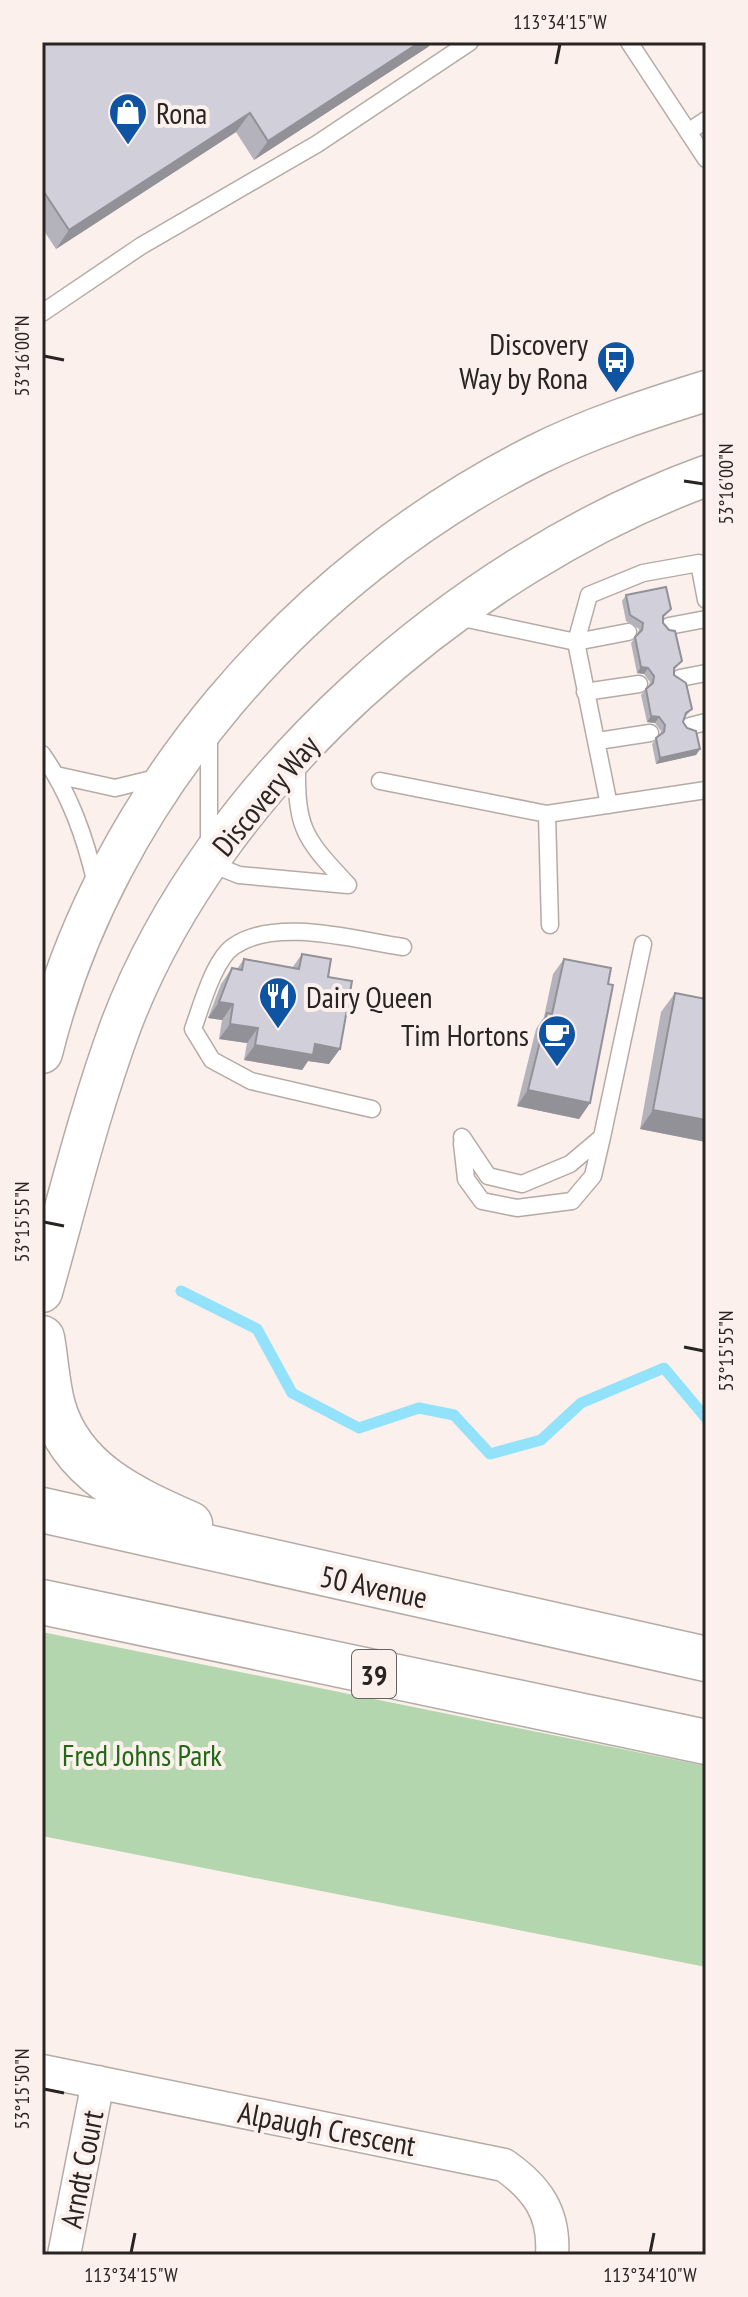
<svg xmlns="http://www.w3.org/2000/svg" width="748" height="2297" viewBox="0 0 748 2297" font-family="'PT Sans Narrow',sans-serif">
  <rect width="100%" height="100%" fill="#fbf0eb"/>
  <path fill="#b4d6af" d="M42 1632 706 1766V1967L42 1836Z"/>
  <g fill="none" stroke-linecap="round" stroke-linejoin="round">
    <path stroke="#91e2fa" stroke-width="11" d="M181 1291 257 1329 292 1393 359 1428 419 1408 454 1415 490 1454 541 1440 581 1403 664 1368 706 1418"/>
    <g stroke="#b5aba6" stroke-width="19">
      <path id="service" d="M629 42 706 159
        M688 132 706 120
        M42 313 141 246 317 144 470 42
        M458 617 576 642 628 632
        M669 626 706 619
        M680 678 706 673
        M585 692 639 684
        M690 726 706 722
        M209 734V863L239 875 348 885
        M598 741 650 733
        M42 754C70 794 85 837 96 884
        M297 760C296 828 302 836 348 885
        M56 775 115 788 160 777
        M380 781 547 814
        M609 805 576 642 589 595 643 573 699 563 706 600
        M550 925 547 814 706 790
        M372 1109 251 1081 212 1060 193 1029C201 1007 214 959 234 946 277 917 355 940 403 947
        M462 1137 488 1176 522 1184 570 1164 602 1137 643 944
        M462 1143 466 1179 482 1201 517 1208 572 1201 593 1176 602 1137"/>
    </g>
    <g stroke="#b5aba6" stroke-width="35">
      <path id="minor" d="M42 2071 504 2165C537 2188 555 2213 552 2255
        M64 2255 98 2082"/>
    </g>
    <g stroke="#b5aba6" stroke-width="43">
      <path id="tertiary" d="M42 1053C105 796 301 573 536 455 590 428 648 409 706 391
        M42 1292C67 1203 89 1112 121 1025 214 780 464 564 706 476"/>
    </g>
    <g stroke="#b5aba6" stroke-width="47">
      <path id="primary" d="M42 1338C46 1360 47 1384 53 1406 71 1471 133 1499 190 1524
        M42 1510 706 1659
        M42 1602 706 1742"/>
    </g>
    <use href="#service" stroke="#fff" stroke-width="16"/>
    <use href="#minor" stroke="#fff" stroke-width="32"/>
    <use href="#tertiary" stroke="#fff" stroke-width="40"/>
    <use href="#primary" stroke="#fff" stroke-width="44"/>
  </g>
  <path fill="#b4b2bb" d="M42 42H432L428 47 254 160 236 132 56 249 42 228Z
    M626 595 671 609 663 618V623L682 661 674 670V675L692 709 685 717 683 722 700 749 696 755 656 764 652 744 660 735 661 731 655 723 647 722 641 695 649 686 650 682 644 674 637 673 631 643 638 634 639 629 626 621 622 601Z
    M302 954 328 977 329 1064 308 1061 302 1070 244 1060 247 1043 219 1039 222 1020 208 1018 221 984 232 968 237 969 244 959 292 968Z
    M564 959 608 984 590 1103 579 1119 517 1106 536 1029 544 1017 553 974Z
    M675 993 706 999V1142L640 1129 661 1012Z"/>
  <path fill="#929198" d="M420 42H432L428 47 254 160 268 141Z
    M250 113 236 132 56 249 69 230Z
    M641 667 648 668 644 674 637 673Z
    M651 716 659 717 655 723 647 722Z
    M700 749 696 755 656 764 660 758Z
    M219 1002 233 1004 222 1020 208 1018Z
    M230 1024 258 1028 247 1043 219 1039Z
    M315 1044 340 1049 329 1064 308 1061 302 1070 244 1060 255 1045Z
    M528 1090 590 1103 579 1119 517 1106Z
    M653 1110 706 1120V1142L640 1129Z"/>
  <path fill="#d1cfd9" stroke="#929198" stroke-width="2" d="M42 42H420L268 141 250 113 69 230 42 189Z
    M666 587 671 609 663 616V623L669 630 675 631 682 661 674 668V675L686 683 692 709 686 713 683 722 687 728 696 731 700 749 660 758 656 738 664 732 665 725 659 717 651 716 646 689 653 683 654 676 648 668 641 667 635 637 642 630 643 623 630 615 626 595Z
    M302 954 331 959 328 977 352 981 340 1049 315 1044 313 1055 255 1045 258 1028 230 1024 233 1004 219 1002 232 968 242 970 244 959 299 969Z
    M564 959 611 968 608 984 613 985 590 1103 528 1090 547 1013 552 1014Z
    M675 993 706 999V1120L653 1110Z"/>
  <path fill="none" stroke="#282422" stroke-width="3" d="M556 64 560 44M44 356 64 360M684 481 704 484M44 1222 64 1226M684 1347 704 1351M44 2089 64 2093M131 2253 135 2233M650 2253 654 2233"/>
  <defs>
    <g id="shop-pin" transform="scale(2)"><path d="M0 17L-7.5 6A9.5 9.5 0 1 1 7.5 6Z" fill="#0f54a3" stroke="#fbf0eb"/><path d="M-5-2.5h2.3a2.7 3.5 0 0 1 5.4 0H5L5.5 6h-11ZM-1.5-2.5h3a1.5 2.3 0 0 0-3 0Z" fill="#fff"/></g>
    <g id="bus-pin" transform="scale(2)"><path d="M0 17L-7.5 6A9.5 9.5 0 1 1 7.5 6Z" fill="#0f54a3" stroke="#fbf0eb"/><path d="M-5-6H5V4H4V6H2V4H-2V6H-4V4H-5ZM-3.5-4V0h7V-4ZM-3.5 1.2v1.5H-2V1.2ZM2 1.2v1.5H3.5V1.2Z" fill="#fff"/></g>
    <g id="restaurant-pin" transform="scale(2)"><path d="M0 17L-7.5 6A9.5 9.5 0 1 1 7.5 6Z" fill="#0f54a3" stroke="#fbf0eb"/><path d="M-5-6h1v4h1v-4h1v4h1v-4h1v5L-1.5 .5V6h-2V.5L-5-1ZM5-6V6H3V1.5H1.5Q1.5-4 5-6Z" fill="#fff"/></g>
    <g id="cafe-pin" transform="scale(2)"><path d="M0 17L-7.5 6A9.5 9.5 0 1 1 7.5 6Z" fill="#0f54a3" stroke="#fbf0eb"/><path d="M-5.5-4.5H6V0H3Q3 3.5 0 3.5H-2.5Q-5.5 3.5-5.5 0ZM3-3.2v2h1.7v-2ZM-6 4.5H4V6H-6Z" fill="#fff"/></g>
  </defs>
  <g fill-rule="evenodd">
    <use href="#shop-pin" x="128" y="112"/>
    <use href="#bus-pin" x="616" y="360"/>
    <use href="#restaurant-pin" x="278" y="996"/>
    <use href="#cafe-pin" x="557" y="1034"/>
  </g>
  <g text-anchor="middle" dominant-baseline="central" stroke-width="8" stroke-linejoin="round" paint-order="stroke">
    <rect fill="#fbf0eb" stroke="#67615e" stroke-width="2" x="352" y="1650" width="44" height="48" rx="6"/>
    <g font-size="28" font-weight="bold" fill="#282422">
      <text x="374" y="1674">39</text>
    </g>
    <g font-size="30" fill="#282422" stroke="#fbf0eb" text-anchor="start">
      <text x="156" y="112">Rona</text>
      <text x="588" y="343" text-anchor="end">Discovery<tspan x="588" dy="34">Way by Rona</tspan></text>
      <text x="306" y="996">Dairy Queen</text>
      <text x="529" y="1034" text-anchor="end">Tim Hortons</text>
    </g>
    <g font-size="30" fill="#282422" stroke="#fbf0eb">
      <text transform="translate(265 795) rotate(-50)">Discovery Way</text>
      <text transform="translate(374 1586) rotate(12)">50 Avenue</text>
      <text transform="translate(327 2128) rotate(11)">Alpaugh Crescent</text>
      <text transform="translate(81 2169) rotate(-79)">Arndt Court</text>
    </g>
    <g font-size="30" fill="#1f6915" stroke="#fbf0eb">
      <text x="142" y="1754">Fred Johns Park</text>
    </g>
  </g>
  <rect width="748" height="2297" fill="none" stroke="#fbf0eb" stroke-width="88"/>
  <rect x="44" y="44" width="660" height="2209" fill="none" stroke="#282422" stroke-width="3"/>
  <g font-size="20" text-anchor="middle" fill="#282422">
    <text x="560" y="29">113°34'15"W</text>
    <text transform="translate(22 356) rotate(-90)" y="7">53°16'00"N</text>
    <text transform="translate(726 484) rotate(-90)" y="7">53°16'00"N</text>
    <text transform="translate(22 1222) rotate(-90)" y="7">53°15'55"N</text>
    <text transform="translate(726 1351) rotate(-90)" y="7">53°15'55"N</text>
    <text transform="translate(22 2089) rotate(-90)" y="7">53°15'50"N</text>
    <text x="131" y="2282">113°34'15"W</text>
    <text x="650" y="2282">113°34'10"W</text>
  </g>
</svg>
